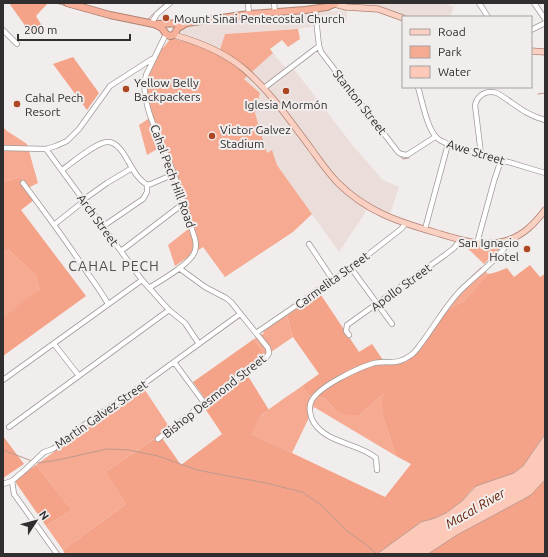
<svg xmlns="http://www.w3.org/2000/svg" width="548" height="557" viewBox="0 0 548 557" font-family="Ubuntu,sans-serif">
  <rect width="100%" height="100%" fill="#f1edec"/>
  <path fill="#ebdeda" d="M342 3H445L454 7 450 17H403L383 8 344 5Z
    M347 10V20L298 29 225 34 220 51 184 35 181 30 184 27 191 25 244 18Z
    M273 53 288 71 294 69 354 147 383 180 399 187 389 217 369 207 339 252 277 165 272 151 267 153 255 113 260 93 244 79Z"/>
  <path fill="#f6aa91" d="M298 29 300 39 288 47 282 40 270 49 273 53 244 79 260 93 255 113 267 153 272 150 277 165 312 214 293 232 225 277 203 247 175 266 168 245 187 230 180 201 159 148 147 155 139 125 151 117 144 98 147 68 159 46 163 48 171 38 186 42 188 36 220 50 225 34Z
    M3 127 7 131 27 144 38 183 26 189 21 177 3 182Z
    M458 239 481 244 509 240 484 264Z
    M8 249 36 276 39 291 3 317V253Z
    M481 267 488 274 463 302 455 305 443 312 455 293Z
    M316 287 319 292 287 316 293 337 265 356 254 339 264 333 261 329Z
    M302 386 308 395 324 398 334 408 360 415 385 392 384 420 396 456 314 407 292 453 252 434C253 430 254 426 256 422 259 414 293 393 302 386Z
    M143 387 170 428 105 472 126 504 63 550 46 526 72 510 36 465Z"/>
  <path fill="#f4a288" d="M9 3H48L36 16 42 26 31 34Z
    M73 57 99 93 87 110 53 64Z
    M21 177 26 189 34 200 21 210 86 296 3 356V317L39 290 36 276 8 249 3 253V182Z
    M530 265 540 277 545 274V434L523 466 514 473 473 488 462 501 446 513 435 518 421 522 377 554H65L63 550 126 504 105 472 160 435 181 465 222 434 204 407 208 403 193 382 254 339 265 356 245 371 269 410C258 415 256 423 252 434L385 497 411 464 396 456 384 420 382 402 384 393 360 415H346L334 408 324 398 308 395 302 386 319 374 293 337 287 316 319 292 359 352 372 344 383 360 398 362 413 353 443 312 455 305 463 302 488 274C495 273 501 270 507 268L514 277Z
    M3 436 24 464 3 478Z
    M36 465 72 510 46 526 14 480Z
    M545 480V554H428L457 535 524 499 531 494Z"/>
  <path fill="#fcc9b9" stroke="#bf9a8f" d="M545 434V480L531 495 524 499 457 535 428 554H377L421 522 435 518 446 513 462 501 476 486 514 473 523 466Z"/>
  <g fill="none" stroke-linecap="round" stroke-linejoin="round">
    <path stroke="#bf9a8f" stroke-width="1" d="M56 3 84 11
      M148 19 165 3
      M144 25 158 29
      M538 94 545 93
      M397 153 403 159 409 158
      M180 360 239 318H241
      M3 450 32 461
      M35 462 38 463 58 460 107 449 129 450 158 456 197 470 266 483 302 492 321 505 347 531 364 543 377 554"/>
    <g stroke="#9f9b9a" stroke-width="6">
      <path id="minor" d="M248 3 249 14
        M274 3 275 12
        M479 3 488 17
        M534 3 545 19
        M315 9 319 46 321 52 398 152 401 154 407 155 435 137
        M151 24 157 14 170 3
        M3 30 17 44
        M531 30 545 23
        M418 87C422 100 427 129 437 138 440 141 444 142 448 144L545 173
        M264 88 319 46
        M3 148 46 149 56 146 67 141 79 129 110 86 152 59
        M46 149 142 280 169 310 185 323 199 344
        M481 154 475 105C478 94 487 90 497 93 514 103 525 115 545 120
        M62 170C71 164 98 140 109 142 118 143 124 154 128 161 134 171 137 178 147 185L151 184 174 174
        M23 183C44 211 65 239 84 268 93 281 101 291 108 304
        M83 200 107 183 132 168
        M55 224 84 201
        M102 227 143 199 147 192V185
        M425 229 448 144
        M477 243 494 181 501 160
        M309 244 333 280
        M121 251 184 203
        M351 268 392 324
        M149 288C161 280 191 264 195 251 196 247 196 243 195 239 188 217 182 196 174 174 165 148 138 103 146 75L166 34
        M256 333 351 268 401 229 405 224
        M349 335 346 331 347 325 445 255 454 248 460 240
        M54 344 79 376
        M174 362 205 404
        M3 380 142 280
        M9 427 169 310
        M158 439 234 380 266 358 269 353 268 348 231 302 226 298 205 287 179 268
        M377 470 376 458C359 443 328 444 314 423 310 417 308 406 312 400 320 386 356 369 371 364 387 359 396 367 411 355 416 352 419 346 423 341 435 325 445 307 459 292 472 278 502 257 509 240
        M12 481 14 494 57 554
        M3 484 12 481 26 469 44 452 53 449 92 419 134 391 240 314"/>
    </g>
    <g stroke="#b18374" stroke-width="7">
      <path id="major" d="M335 4 346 7 378 9 403 18
        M174 35C199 42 224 52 244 69 271 92 291 122 312 150 320 161 328 173 338 183 367 212 399 222 437 233 460 240 484 248 508 240 524 235 535 223 545 210
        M531 51 545 52"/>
    </g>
    <g stroke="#b18374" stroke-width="8">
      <path id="highway" d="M67 3 110 15 154 24 162 28 166 34 170 36 174 35 178 28 185 24
        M154 24 187 23 249 14 305 10 327 7 336 3"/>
    </g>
    <use href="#minor" stroke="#fff" stroke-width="4.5"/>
    <use href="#major" stroke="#fad0c2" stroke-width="5.5"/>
    <use href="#highway" stroke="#f7b19a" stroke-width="6"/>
  </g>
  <g fill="#ad4622" stroke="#f1edec" stroke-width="1.5">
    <circle cx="166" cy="18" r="4"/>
    <circle cx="126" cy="89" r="4"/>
    <circle cx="286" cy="91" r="4"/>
    <circle cx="17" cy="104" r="4"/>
    <circle cx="212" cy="136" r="4"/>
    <circle cx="527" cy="249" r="4"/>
  </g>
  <g text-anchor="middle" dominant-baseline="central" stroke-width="4" stroke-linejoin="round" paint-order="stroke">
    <g font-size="12" fill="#302e2e" stroke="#f1edec" text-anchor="start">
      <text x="174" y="18">Mount Sinai Pentecostal Church</text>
      <text x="134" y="82">Yellow Belly<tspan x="134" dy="14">Backpackers</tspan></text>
      <text x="25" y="97">Cahal Pech<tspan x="25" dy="14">Resort</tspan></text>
      <text x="286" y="104" text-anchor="middle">Iglesia Mormón</text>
      <text x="220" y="129">Victor Galvez<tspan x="220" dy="14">Stadium</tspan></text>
      <text x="519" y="242" text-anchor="end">San Ignacio<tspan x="519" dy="14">Hotel</tspan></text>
    </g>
    <g font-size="12" fill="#302e2e" stroke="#f1edec">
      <text transform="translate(360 102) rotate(52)">Stanton Street</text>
      <text transform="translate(476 152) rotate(17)">Awe Street</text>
      <text transform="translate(173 176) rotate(70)">Cahal Pech Hill Road</text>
      <text transform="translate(98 220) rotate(54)">Arch Street</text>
      <text transform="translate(332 280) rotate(-36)">Carmelita Street</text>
      <text transform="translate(401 287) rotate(-36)">Apollo Street</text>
      <text transform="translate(214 396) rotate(-38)">Bishop Desmond Street</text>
      <text transform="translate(101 414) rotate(-35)">Martin Galvez Street</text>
    </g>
    <g font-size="13" font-style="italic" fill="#621c00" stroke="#f1edec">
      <text transform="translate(475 508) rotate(-30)">Macal River</text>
    </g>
    <g font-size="14" letter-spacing="1" fill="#524f4e" stroke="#f1edec">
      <text x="114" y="266">CAHAL PECH</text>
    </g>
  </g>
  <rect width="548" height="557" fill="none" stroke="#302e2e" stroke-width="8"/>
  <rect x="402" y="16" width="130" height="72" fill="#f1edec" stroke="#a4a1a0"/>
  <rect x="410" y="29" width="20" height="6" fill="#fad0c2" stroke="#a4a1a0"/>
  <text x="438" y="36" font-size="12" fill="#302e2e">Road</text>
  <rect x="410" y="46" width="20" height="12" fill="#f6aa91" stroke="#a4a1a0"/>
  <text x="438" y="56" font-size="12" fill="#302e2e">Park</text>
  <rect x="410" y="66" width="20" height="12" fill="#fcc9b9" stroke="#a4a1a0"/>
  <text x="438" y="76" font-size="12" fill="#302e2e">Water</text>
  <g transform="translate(36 521) rotate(54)" stroke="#f1edec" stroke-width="3" paint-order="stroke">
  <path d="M0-3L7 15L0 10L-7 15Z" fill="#302e2e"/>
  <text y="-6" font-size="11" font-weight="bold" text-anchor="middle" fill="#302e2e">N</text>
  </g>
  <path d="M18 34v6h112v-6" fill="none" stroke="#302e2e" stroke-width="2"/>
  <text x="24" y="34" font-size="12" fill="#302e2e" stroke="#f1edec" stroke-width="3" paint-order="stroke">200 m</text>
</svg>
